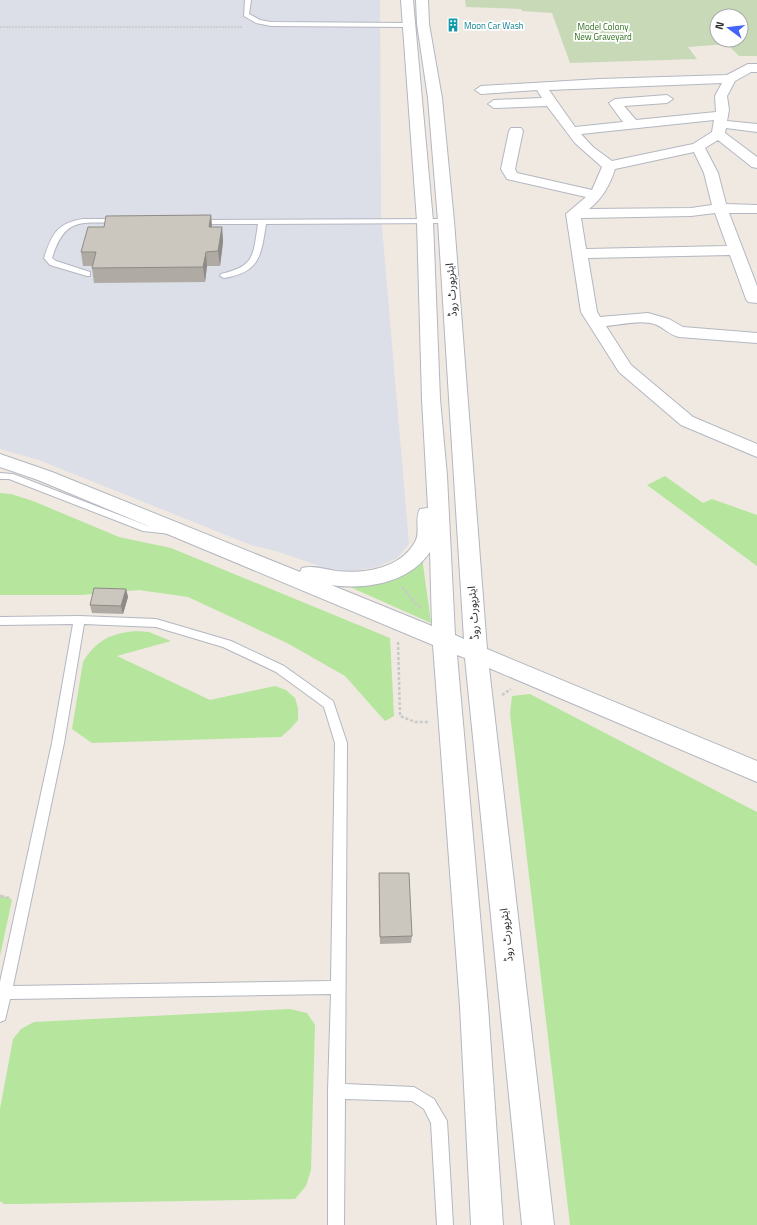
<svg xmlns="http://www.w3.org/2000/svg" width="757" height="1225" viewBox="0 0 757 1225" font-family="'Titillium Web','Noto Sans Arabic',sans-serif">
  <rect width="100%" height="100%" fill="#efe9e1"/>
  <path fill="#dcdee8" d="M0 0H380L381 215 409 544 397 558 377 567 351 571 329 569 276 551 251 545 39 460 0 449Z"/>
  <path fill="#b6e59e" d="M665 476 703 503 712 499 757 515V566L647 485Z
    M0 493 11 494 33 501 119 537 171 548 390 638 394 716 385 721 345 676 287 643 188 597 139 590 81 595H0Z
    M422 557 431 623 350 587 380 581Z
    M136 631 149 632 171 641 117 656 210 700 275 686 286 690 295 698 298 708V720L290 729 281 737 92 743 72 729 83 662C96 640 112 633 136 631Z
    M530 694 757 812V1225H570L510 714 512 696Z
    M0 896 8 897 12 900 0 956Z
    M290 1009 307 1013 315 1025 311 1170 306 1186 295 1199 18 1204H4L0 1201V1109L13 1039 21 1029 34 1022Z"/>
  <path fill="#c8d9b8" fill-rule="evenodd" d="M465 0H757V56H739L727 44 688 47 697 59 570 63 552 13 522 11 521 9 466 7ZM717 16H741V40H717Z"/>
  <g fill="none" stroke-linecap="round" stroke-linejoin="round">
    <g stroke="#b4b7c1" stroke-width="2">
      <path id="lane" d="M245 0H251L249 14 260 20 271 22 408 23 411 25 408 27 271 26 256 23 244 16Z
        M83 219H120L124 221 120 223C82 223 65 216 52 258L56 261 90 272V276H87L50 265 44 258C52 234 57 223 83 219Z
        M446 219 450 221 449 223 266 224C261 256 260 272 224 278L220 276 221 274C255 266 253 256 258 224H197L193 222 197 220Z
        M0 473 13 474 148 526 171 528 176 531 171 534 143 531 9 479H0Z
        M79 616 156 619 231 641 284 666 333 701 347 743 345 1084 414 1087 434 1099 447 1121 453 1225H437L431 1123 424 1109 412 1101 345 1099 344 1225H328V1091L331 994 10 999 5 1020 0 1022V982L52 743 73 624 0 625V617ZM84 624 156 627 223 647 276 672 324 707 335 743 331 981 13 986 64 743Z"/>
    </g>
    <g stroke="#b4b7c1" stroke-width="2">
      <path id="street" d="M748 64H757V72H751L735 81 727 96 729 110 727 121 757 124V132L726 128 725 133 757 157V168L752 167 718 140 705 148 718 173 726 204 757 205V213H729L757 286V303L748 302 746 299 730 255 588 258 597 312 600 317 648 313 669 319 683 327 757 333V343L679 337C670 335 665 329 657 325 642 319 621 325 606 326L631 365 693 417 757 444V457L681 425 619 372 581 312 566 214 586 197 507 179 501 169 509 131 511 128H521L523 131 515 169 517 173 592 190 602 167 575 143 547 106 494 108 488 104 494 100 542 98 537 90 481 94 475 90 481 86 600 79 727 75ZM722 83 715 96 716 112 636 120 624 106 667 103 673 99 667 95 615 99 609 103 623 122 575 127 549 90ZM714 120 712 132 693 144 612 161 593 147 581 134ZM694 152 704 173 712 205 691 208 589 209C602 199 610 185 615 169ZM715 213 727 246 586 249 581 218 691 216Z"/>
    </g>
    <g stroke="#b4b7c1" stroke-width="2">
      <path id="secondary" d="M401 0H413L433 221 440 399 447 476 455 635 464 639 438 221 428 98 417 24 416 0H428L429 24 442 98 454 221 487 649 757 761V782L489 668 554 1225H522L465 658 457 655 488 1006 503 1225H471L460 1006 433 645 38 480 0 467V454L52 472 300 572 302 568C313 565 324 569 336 571 364 574 400 569 415 542 421 532 414 519 420 509L428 508 422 399 417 221ZM430 552 432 626 331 585C366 590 409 583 430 552Z"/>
    </g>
    <path stroke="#c9c9c9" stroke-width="1.5" stroke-dasharray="2 1" stroke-linecap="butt" d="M0 27H242"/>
    <path stroke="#c9c9c9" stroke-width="2.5" stroke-dasharray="3 2" stroke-linecap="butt" d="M402 587 418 606 422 607
      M398 642 400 716 415 722H429
      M502 695 511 689"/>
    <path stroke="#c9c9c9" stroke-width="3" stroke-dasharray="4 2.5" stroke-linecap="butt" d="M0 896 9 898"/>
    <use href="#lane" fill="#fff" fill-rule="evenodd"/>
    <use href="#street" fill="#fff" fill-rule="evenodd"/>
    <use href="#secondary" fill="#fff" fill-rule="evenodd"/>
  </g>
  <path fill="#afaba4" d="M211 215 212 227H222L223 242 220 266H207L205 282 94 283 92 268V266H83L81 252 104 227Z
    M126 589 128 597 123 614 92 613 90 605Z
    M379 873 412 936 411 943 380 944Z"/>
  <path fill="#8e8b86" d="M211 215 212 230 209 227Z
    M222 227 223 242 220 266 218 251Z
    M206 252 207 266 205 282 203 267Z
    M126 589 128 597 123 614 121 606Z"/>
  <path fill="#cbc7bf" stroke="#8e8b86" d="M211 215 209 227H222L218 251 206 252 203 267 92 268 96 252H81L88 227H104L106 216Z
    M94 588 126 589 121 606 90 605Z
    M379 873H409L412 936 380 937Z"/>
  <defs>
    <g id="building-bare" transform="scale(1.08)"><path d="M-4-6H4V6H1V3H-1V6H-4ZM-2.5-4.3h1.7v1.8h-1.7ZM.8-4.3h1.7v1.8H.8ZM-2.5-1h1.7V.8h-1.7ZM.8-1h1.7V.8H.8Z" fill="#0f9aa8" stroke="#fff" stroke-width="2.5" paint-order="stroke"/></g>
  </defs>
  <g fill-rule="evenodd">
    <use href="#building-bare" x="453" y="25"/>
  </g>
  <g text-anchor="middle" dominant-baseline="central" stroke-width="3.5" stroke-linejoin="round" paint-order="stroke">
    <g font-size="9" fill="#0d838f" stroke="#fff" text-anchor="start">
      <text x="464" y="25">Moon Car Wash</text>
    </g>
    <g font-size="9" fill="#2c6e1b" stroke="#fff">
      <text x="603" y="26">Model Colony<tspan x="603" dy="10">New Graveyard</tspan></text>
    </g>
    <g font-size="11" fill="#2e2e2e" stroke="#fff">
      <text transform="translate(451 290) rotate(-94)">ایئرپورٹ روڈ</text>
      <text transform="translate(473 613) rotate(-94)">ایئرپورٹ روڈ</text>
      <text transform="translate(506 935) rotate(-96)">ایئرپورٹ روڈ</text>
    </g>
  </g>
  <g transform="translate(729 28) rotate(285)"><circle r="19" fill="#ffffff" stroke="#ababab"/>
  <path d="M0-3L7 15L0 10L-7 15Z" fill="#4264fb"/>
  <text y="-6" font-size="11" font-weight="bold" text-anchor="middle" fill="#2e2e2e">N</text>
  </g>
</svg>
